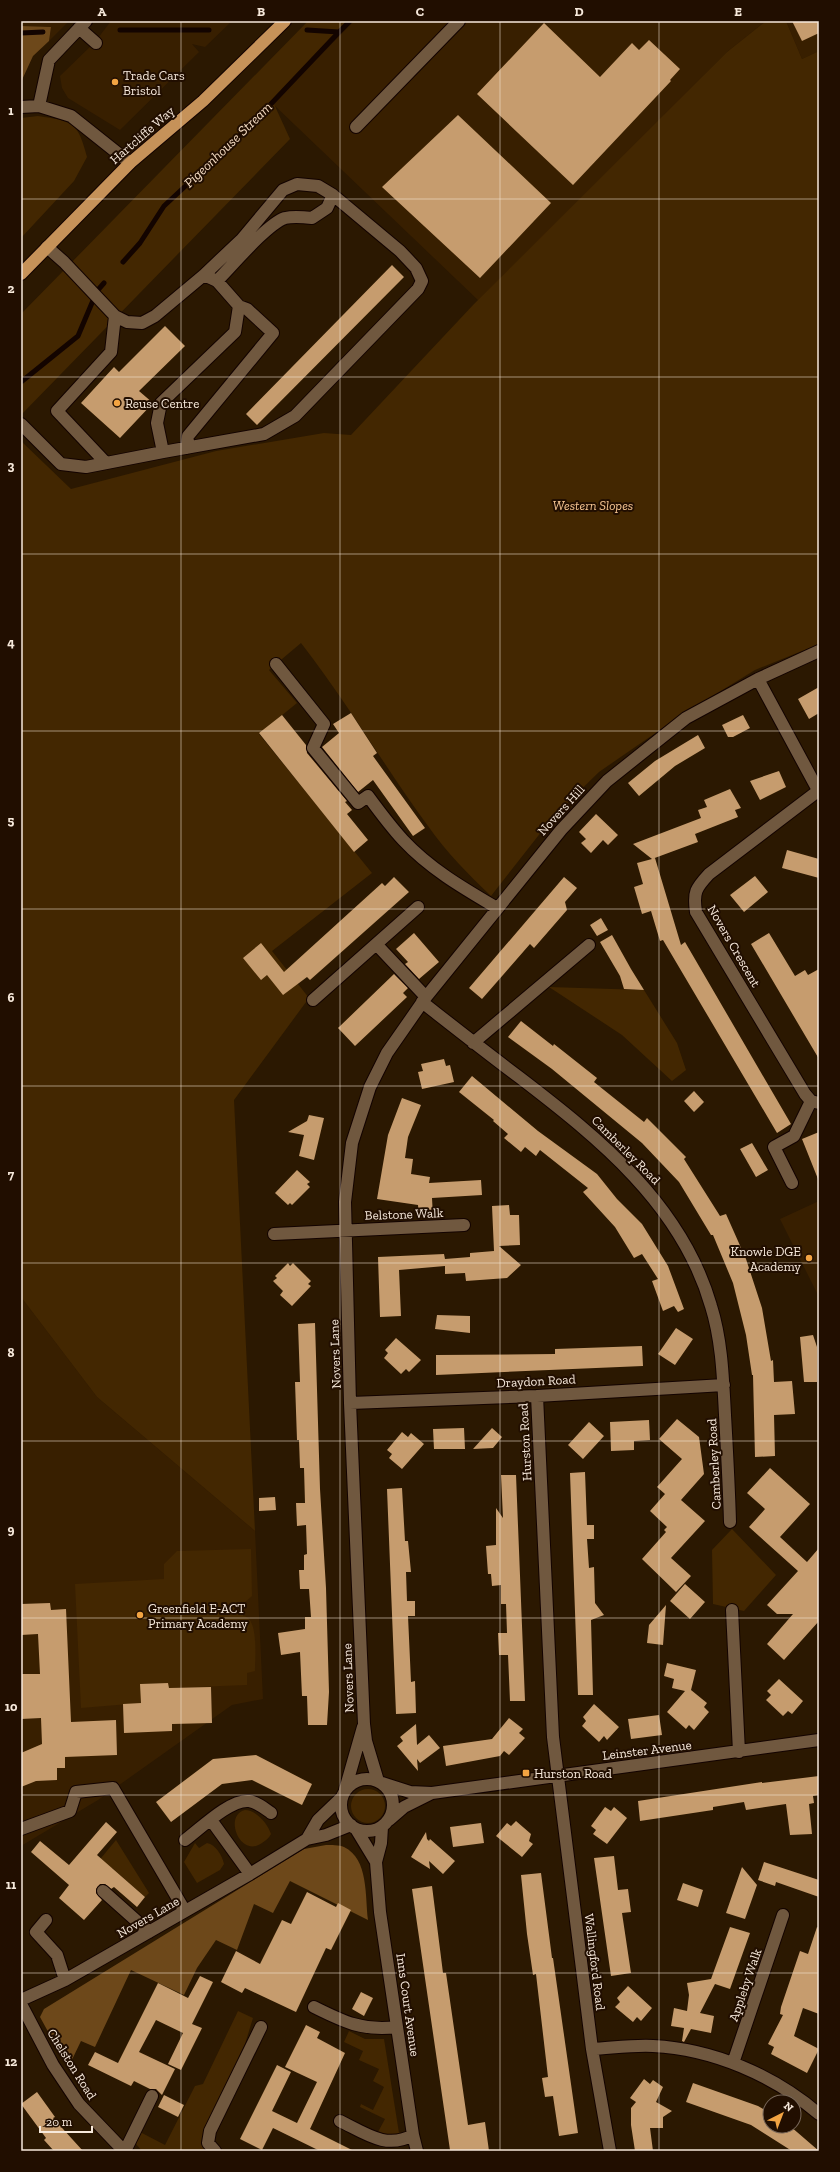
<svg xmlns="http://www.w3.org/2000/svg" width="840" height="2172" viewBox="0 0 840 2172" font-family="'Zilla Slab',serif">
  <rect width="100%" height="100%" fill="#2b1801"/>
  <path fill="#381f00" d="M21 21H69L49 41 51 27 21 26Z
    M111 21H232L205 47 192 44 199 52 120 130 68 98 62 88 60 76 95 42Z
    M354 21H766L727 52 479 301 273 104Z
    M786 21H819V51L802 59Z
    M819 1201V1297L780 1219Z
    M21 1297 97 1397 255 1531 263 1699 232 1705 98 1800 21 1846Z"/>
  <path fill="#432701" d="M308 21H352L274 104 290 139 21 415V314Z
    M766 21H786L802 59 819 51V644L755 670 680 716 599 772 553 817 491 896C468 874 446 852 428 826 384 766 347 702 301 643L269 670 297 703 259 734 372 873 272 951 309 998 234 1100 255 1531 97 1397 21 1297V441L71 489 216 451 324 433 351 435 474 304 727 52Z
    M38 116C73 121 78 122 87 157L74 181 21 238V118Z
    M549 987 644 990 677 1043 686 1070 672 1081 622 1035Z
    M732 1529 776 1575 744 1611 713 1604 712 1550Z
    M251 1549 252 1596 243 1604V1616C259 1617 255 1658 255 1671L247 1673V1685L169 1688 168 1683 141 1684V1703L81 1708 75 1584 164 1579V1564L177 1551Z
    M351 1806a17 17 0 1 1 34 0a17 17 0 1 1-34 0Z
    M245 1810C256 1810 268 1824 271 1834 269 1838 266 1840 262 1843 240 1859 223 1815 245 1810Z
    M116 1840 149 1893 145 1897 112 1868 87 1875Z
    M195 1843 199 1848 207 1843C216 1845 222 1855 224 1864L220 1870 197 1883 184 1862Z
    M238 2011 253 2018 245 2044 202 2139 204 2149 207 2151H142L136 2144 140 2132 165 2145 195 2086 203 2084Z
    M349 2031 365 2039H384L399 2133 384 2135 378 2132 385 2119 360 2107 361 2104 373 2110 384 2087 373 2081 379 2069 359 2060 363 2051 344 2042Z"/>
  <path fill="#6d481a" d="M21 26 51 27 49 41 33 56 21 82Z
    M326 1845C331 1845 339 1845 344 1847 369 1859 365 1897 368 1920L290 1881 273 1913 254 1904 237 1950 216 1940 197 1968 184 1995 131 1970 95 2047 81 2041 68 2068 40 2017 44 2009 304 1849Z"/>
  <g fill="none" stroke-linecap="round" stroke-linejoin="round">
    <path stroke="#130400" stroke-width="5" d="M120 30H209
      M307 30 339 32 350 21
      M21 33 43 32
      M123 262 140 243 164 206 250 126 339 32
      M21 382 78 336 97 291 104 283"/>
  </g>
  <path fill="#c69c6e" d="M792 21H819V33L802 41Z
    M544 23 600 77 632 43 639 50 649 40 680 69 670 80 671 81 573 185 477 94Z
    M458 115 551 203 480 278 382 187Z
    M392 265 404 277 257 425 246 414Z
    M165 326 185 346 139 391 153 403 120 438 81 403 114 367 119 372Z
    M819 687V713L809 719 798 699Z
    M351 713 377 753 373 756 425 828 413 836 373 780 358 792 322 747 339 733 333 724Z
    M282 715 306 745 307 753 347 801 345 802 352 810 347 814 368 840 354 852 259 733Z
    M743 715 750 728 733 737H728L722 725Z
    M698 735 705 748 675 766 639 796 628 783 655 761Z
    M779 771 786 787 760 800 750 781Z
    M730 789 741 808 735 810 738 817 695 834 698 842 652 859 655 858 681 945 685 942 791 1124 777 1133 663 940 660 941 651 911 642 914 634 887 643 884 637 863 652 859 633 844 701 818 698 810 707 807 704 800Z
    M596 814 618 835 608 845 603 840 591 853 581 843 586 839 579 832Z
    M787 850 819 859V878L782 868Z
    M755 876 768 892 744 912 730 895Z
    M394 877 409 892 310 980 307 977 283 995 267 975 261 980 243 958 261 943 284 972 382 883 385 886Z
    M564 877 577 888 565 902 567 910 534 948 530 944 482 999 469 988Z
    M601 918 608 930 597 936 590 925Z
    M414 933 439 962 419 979 405 964 408 962 396 949Z
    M769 933 795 976 805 970 808 975 819 969V1059L751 944Z
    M612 935 631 969 644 990 624 989 620 976 600 942Z
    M394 974 408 988 403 993 407 997 355 1046 338 1028Z
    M521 1021 553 1046 554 1044 597 1078 594 1082 644 1122 647 1118 686 1157 684 1159 720 1216 726 1214 746 1259 762 1308 771 1361 773 1360 774 1382 792 1381 795 1414 774 1415 775 1456 755 1457 753 1375H752L746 1335 733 1283 713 1235H711L679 1182 642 1143 552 1069 508 1037Z
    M444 1059 446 1066 450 1065 454 1082 422 1089 418 1072 423 1071 421 1064Z
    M472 1076 538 1131 597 1174 617 1199 642 1224 668 1266 684 1309 678 1312 674 1306 663 1311 652 1281 658 1279 642 1254 634 1258 615 1227 583 1192 588 1188 540 1150 536 1156 525 1147 521 1152 504 1138 508 1134 493 1121 494 1120 459 1092Z
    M694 1091 704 1102 694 1112 684 1101Z
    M402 1098 421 1105 408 1137 405 1158 413 1159 411 1174 430 1177 429 1183 481 1180 482 1195 432 1198 433 1217 419 1218 418 1205 377 1199 388 1135Z
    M309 1115 324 1118 314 1160 299 1156 304 1135 288 1132 307 1121Z
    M819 1132V1178L818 1179 802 1139Z
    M752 1143 768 1170 756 1177 740 1149Z
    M297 1170 310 1182 307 1184 310 1187 292 1205 290 1203 288 1205 275 1193Z
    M509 1205 510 1215H519L520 1245 499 1246 521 1265 507 1278 466 1281 465 1273 445 1274V1266L399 1270 401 1316 380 1317 378 1257 444 1254 445 1259 470 1257V1253L494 1251 492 1206Z
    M288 1263 290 1266 293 1263 311 1281 308 1284 311 1286 292 1306 280 1295 283 1291 273 1281 277 1278 275 1276Z
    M437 1315 470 1316V1333L435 1329Z
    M315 1323 320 1489 326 1588 329 1692 327 1725H308L307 1696H302L300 1652 281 1655 278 1633 305 1629V1617H311L309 1589H300L299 1570H304V1555L307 1554 306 1525 297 1526 296 1503H305L304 1468H300L299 1440H297L295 1382H300L298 1324Z
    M676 1328 693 1339 675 1365 658 1354Z
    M813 1335 817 1347V1382H804L800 1337Z
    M396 1338 421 1360 409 1372 406 1369 401 1374 384 1358 388 1353 385 1350Z
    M642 1346 643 1366 436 1375V1355L555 1354V1349Z
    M677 1419 699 1437 704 1474 681 1500 705 1521 671 1558 691 1576 676 1592 642 1559 666 1532 664 1530 667 1527 650 1511 665 1494 657 1487 682 1459 659 1439Z
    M649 1420 650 1440 634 1441V1450L611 1451 610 1422Z
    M589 1422 604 1436 583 1459 568 1445Z
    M464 1428 465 1449H434L433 1429Z
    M492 1428 502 1437 493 1448 473 1449Z
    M402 1432 408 1437 411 1433 424 1444 402 1469 389 1458 392 1454 387 1450Z
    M770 1468 810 1504 780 1537 807 1562 819 1548V1621L784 1660 767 1644 793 1614H777L767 1605 798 1571 749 1527 765 1509 747 1493Z
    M585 1472 587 1525H594V1539H587L589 1568 594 1567 595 1603 604 1615 591 1620 593 1695H578L570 1473Z
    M501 1475H516L525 1701H510L508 1655H499L498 1633H507L506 1604H501V1585L492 1586 491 1574H488L486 1546 496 1545V1508L503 1518Z
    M402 1488 405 1541H408L411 1572H406L407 1601H415V1616H408L411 1682 415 1681 416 1713 396 1714 387 1489Z
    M275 1497 276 1510 259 1511V1498Z
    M685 1584 705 1602 690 1619 670 1601Z
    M50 1603 51 1610 66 1609 71 1722 116 1720 117 1755 65 1757V1768H57V1780L36 1781 21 1787V1753L42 1744 41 1718 21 1719V1674H40L38 1634 21 1635V1604Z
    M666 1605 663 1645 647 1643 649 1625Z
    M667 1663 696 1670 691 1690 707 1703 704 1707 709 1712 694 1730 689 1725 686 1729 667 1712 685 1691 672 1688 674 1679 664 1676Z
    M779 1679 803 1701 792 1714 788 1711 783 1716 766 1700 771 1695 767 1691Z
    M168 1683 169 1688 211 1687 212 1723 172 1724V1731L124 1733 123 1704 141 1703 140 1684Z
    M594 1704 619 1727 607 1740 604 1736 599 1742 582 1726 586 1721 583 1717Z
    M659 1715 662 1735 631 1739 628 1719Z
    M509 1718 523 1729 519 1733 525 1738 509 1755 504 1751 500 1756 446 1766 443 1746 492 1739Z
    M416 1724 417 1745 429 1735 440 1748 420 1763 417 1759 418 1771 397 1746 403 1741 400 1737Z
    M256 1755 312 1784 302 1805 252 1780 222 1784 171 1822 156 1802 213 1759Z
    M819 1776V1795L813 1796 814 1803 809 1804 812 1834 790 1835 786 1804 746 1810 744 1802 713 1807V1810L640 1821 638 1801 762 1782V1783Z
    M605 1807 611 1811 614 1807 627 1818 607 1844 593 1834 596 1830 591 1826Z
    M516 1821 531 1834 529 1841 533 1844 522 1857 496 1836 507 1823 511 1826Z
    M106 1822 117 1832 97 1855 145 1897 137 1907 114 1887 111 1889 105 1884H100L96 1889V1893L102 1900 84 1920 59 1898 69 1885 31 1852 40 1841 69 1865Z
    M481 1823 484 1843 453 1847 450 1827Z
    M426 1832 427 1839 429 1841 430 1839 455 1861 443 1874 429 1861 430 1869 411 1857Z
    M614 1856 618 1890 628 1889 631 1912 622 1913 631 1973 611 1976 594 1858Z
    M764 1862 819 1880V1897L776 1882 775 1886 758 1880Z
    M742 1867 757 1885 745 1919 726 1913Z
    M541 1873 552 1958H553L578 2133 559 2136 553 2096 545 2097 542 2078 548 2077 536 1974 533 1975 527 1934 521 1875Z
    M683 1883 703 1890 698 1907 677 1900Z
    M432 1886 443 1973H446L468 2125 485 2122 489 2151 450 2150 412 1889Z
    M307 1892 336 1907 338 1903 351 1910 331 1950 326 1948 296 2012 245 1988 242 1993 221 1982 236 1951 260 1964 282 1920 291 1924Z
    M730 1927 750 1933 730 1989 715 1984 700 2013 714 2016 711 2033 691 2029 684 2042 682 2041 684 2028 671 2026 674 2008 687 2011 689 1995 687 1983 711 1979Z
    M817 1927 819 1928V2014L803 2008 794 2036 819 2049 807 2073 771 2054 774 2047 768 2044 783 2015 780 2014 781 2007 800 1951 808 1954Z
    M200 1976 213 1982 192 2024 202 2028 181 2070 168 2064 183 2033 156 2020 139 2052 175 2069 162 2095 156 2089H150L134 2081 131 2086 88 2065 95 2052 118 2063 158 1983 188 1998Z
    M628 1986 652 2008 641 2021 637 2017 633 2022 615 2007 620 2002 617 1998Z
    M361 1992 373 1998 364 2016 352 2009Z
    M306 2025 320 2032 317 2038 345 2053 310 2129 354 2151H320L273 2128 262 2150 240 2139 277 2065 291 2072 272 2111 297 2123 317 2082 285 2067Z
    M644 2079 650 2084 653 2080 663 2087 656 2102 672 2111 663 2117V2128H650L653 2151H635L631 2125V2108L636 2102 630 2098Z
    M693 2083 758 2106 770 2113V2126H790L819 2151H792L751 2125 686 2102Z
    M37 2092 55 2117 53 2118 83 2151H54L44 2140 46 2138 21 2104Z
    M164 2095 184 2105 178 2117 158 2107Z"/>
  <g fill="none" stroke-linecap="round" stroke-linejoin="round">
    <g stroke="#130300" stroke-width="14">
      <path id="minor" d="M79 28 96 43
        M39 106 49 60 86 21
        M21 107 39 106 71 116 130 163
        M356 127 459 21
        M217 281C232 266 267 224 285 218 294 216 303 217 312 218L327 208 333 195
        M21 424 61 464 86 467 163 452 264 434 295 416 418 289 422 281 416 268 400 251 333 195 318 186 297 184 283 190 242 239 204 275 155 316 142 323 127 322 115 316 64 262 47 247
        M187 448 188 436 273 333 247 309 239 306
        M163 452 157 423 161 403 235 332 239 306 217 281 204 275
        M106 463 57 411 111 352 115 316
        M276 664 324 724 313 748 358 803 368 796C379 811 390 826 403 840 430 869 463 888 497 908
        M758 679 819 792
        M818 791 709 874C696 888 693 892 696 912L805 1094 811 1101 819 1103
        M377 945 426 997
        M313 1000 418 907
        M422 1002C454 1027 487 1053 519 1077 600 1139 682 1205 711 1306 722 1341 723 1378 725 1415 727 1451 729 1486 730 1522
        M473 1043 589 945
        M792 1183 774 1147 794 1136 811 1101
        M274 1234 464 1225
        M537 1396 553 1737 592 2049 610 2151
        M350 1403 537 1396 724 1385
        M732 1610 739 1752
        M341 1805a26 26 0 1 1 52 0a26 26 0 1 1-52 0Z
        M378 1781 366 1741 364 1724 350 1403 345 1202 352 1143 370 1087 387 1053 426 997 561 830 607 781 686 718 758 679 819 651
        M382 1783 410 1792 432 1793 819 1740
        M345 1790 363 1727
        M211 1820 250 1874
        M389 1820 404 1807 430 1794
        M382 1827 381 1843 376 1862 380 1912 413 2135 417 2151
        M21 1829 70 1811 76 1792 113 1788 185 1911
        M356 1829 376 1862
        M307 1839 318 1820 341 1798
        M185 1840C200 1829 230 1799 249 1801 257 1802 264 1808 271 1813
        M103 1891 149 1932
        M46 1920 36 1932 57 1955 65 1980
        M21 2000 65 1980 250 1874 307 1839 326 1835 351 1825
        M21 2004 53 2065 79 2104 124 2151
        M314 2007C344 2022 362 2031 397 2027
        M592 2049C612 2048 632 2045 653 2046 713 2049 773 2075 819 2114
        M733 2063 783 1915
        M340 2121C365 2133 386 2150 413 2135
        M125 2151 152 2096
        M215 2151 208 2143 210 2131 261 2027"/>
    </g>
    <g stroke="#130300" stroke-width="14">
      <path id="highway" d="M21 274 130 163 203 101 285 21"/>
    </g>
    <use href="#minor" stroke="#70583f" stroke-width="12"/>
    <use href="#highway" stroke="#c69259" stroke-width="12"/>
  </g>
  <path fill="none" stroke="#f7e9db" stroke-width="1" stroke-opacity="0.55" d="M181 21V2151M340 21V2151M500 21V2151M659 21V2151M21 199H819M21 377H819M21 554H819M21 731H819M21 909H819M21 1086H819M21 1263H819M21 1441H819M21 1618H819M21 1795H819M21 1973H819"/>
  <g fill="#f3a442" stroke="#210e00" stroke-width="1.5">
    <circle cx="115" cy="82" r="4"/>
    <circle cx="117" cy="403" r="4"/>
    <circle cx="809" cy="1258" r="4"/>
    <circle cx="140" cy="1615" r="4"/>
    <rect x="522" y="1769" width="8" height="8" rx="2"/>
  </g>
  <g text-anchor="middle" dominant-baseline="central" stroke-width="4" stroke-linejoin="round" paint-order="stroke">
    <g font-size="13" fill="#f7e9db" stroke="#210e00" text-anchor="start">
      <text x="123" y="75">Trade Cars<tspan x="123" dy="15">Bristol</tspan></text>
      <text x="125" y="403">Reuse Centre</text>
      <text x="801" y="1251" text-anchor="end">Knowle DGE<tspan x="801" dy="15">Academy</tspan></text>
      <text x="148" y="1608">Greenfield E-ACT<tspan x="148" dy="15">Primary Academy</tspan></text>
      <text x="534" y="1773">Hurston Road</text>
    </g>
    <g font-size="13" fill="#f7e9db" stroke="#210e00">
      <text transform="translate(142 135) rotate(-41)">Hartcliffe Way</text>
      <text transform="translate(561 810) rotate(-48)">Novers Hill</text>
      <text transform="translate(734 946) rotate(60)">Novers Crescent</text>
      <text transform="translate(626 1150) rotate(45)">Camberley Road</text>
      <text transform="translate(404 1214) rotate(-2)">Belstone Walk</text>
      <text transform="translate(335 1354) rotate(-92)">Novers Lane</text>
      <text transform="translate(536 1381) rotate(-3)">Draydon Road</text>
      <text transform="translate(525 1442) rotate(-93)">Hurston Road</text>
      <text transform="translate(714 1464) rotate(-93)">Camberley Road</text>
      <text transform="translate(348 1678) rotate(-92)">Novers Lane</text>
      <text transform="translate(647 1750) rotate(-7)">Leinster Avenue</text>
      <text transform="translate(148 1917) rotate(-30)">Novers Lane</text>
      <text transform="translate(595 1962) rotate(83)">Wallingford Road</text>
      <text transform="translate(745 1985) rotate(-71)">Appleby Walk</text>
      <text transform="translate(408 2005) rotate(82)">Inns Court Avenue</text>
      <text transform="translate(72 2064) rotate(58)">Chelston Road</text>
    </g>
    <g font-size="13" font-style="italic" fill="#f9c894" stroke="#210e00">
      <text x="593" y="505">Western Slopes</text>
    </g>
    <g font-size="14" font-style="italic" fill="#f7dec4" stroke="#210e00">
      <text transform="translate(228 145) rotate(-44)">Pigeonhouse Stream</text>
    </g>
  </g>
  <rect width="840" height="2172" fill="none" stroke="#210e00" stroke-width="44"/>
  <g transform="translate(782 2114) rotate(42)"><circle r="19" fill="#210e00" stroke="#776658"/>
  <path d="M0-3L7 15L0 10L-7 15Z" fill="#f3a442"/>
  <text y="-6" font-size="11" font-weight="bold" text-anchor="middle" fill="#f7e9db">N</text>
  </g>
  <path d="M40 2126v6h52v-6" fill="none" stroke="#f7e9db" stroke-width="2"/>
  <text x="46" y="2126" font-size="12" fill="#f7e9db" stroke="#210e00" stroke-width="3" paint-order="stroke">20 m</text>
  <rect x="22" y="22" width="796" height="2128" fill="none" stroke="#f7e9db" stroke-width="1.5"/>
  <g font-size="13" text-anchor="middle" font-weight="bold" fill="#f7e9db">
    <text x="102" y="16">A</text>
    <text x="261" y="16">B</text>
    <text x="420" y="16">C</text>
    <text x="579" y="16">D</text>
    <text x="738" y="16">E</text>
    <text x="11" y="115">1</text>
    <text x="11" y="293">2</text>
    <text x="11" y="470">3</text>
    <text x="11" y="647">4</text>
    <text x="11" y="825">5</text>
    <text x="11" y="1002">6</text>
    <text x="11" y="1179">7</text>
    <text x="11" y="1357">8</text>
    <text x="11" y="1534">9</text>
    <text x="11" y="1711">10</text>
    <text x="11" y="1889">11</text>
    <text x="11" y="2066">12</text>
  </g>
</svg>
